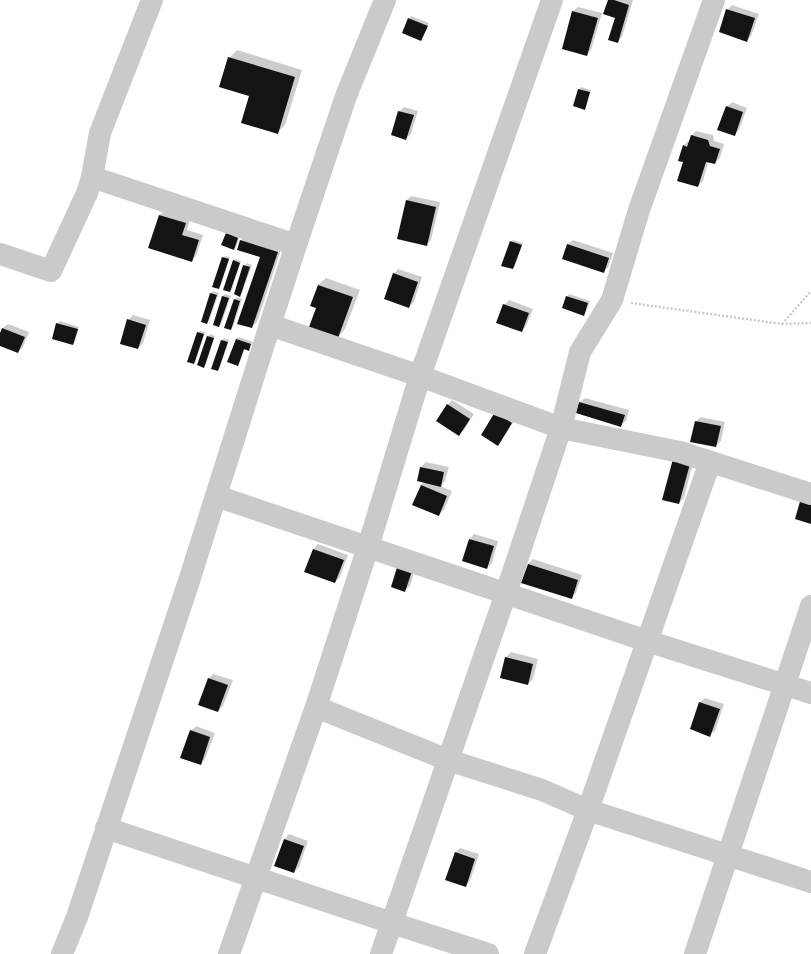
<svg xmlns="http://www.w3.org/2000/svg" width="811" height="954" viewBox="0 0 811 954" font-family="'Exo 2',sans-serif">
  <rect width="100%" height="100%" fill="#fff"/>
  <path fill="#0003" d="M609 0H633L622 37 618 41 616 17Z
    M732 5 759 14 751 36 746 41 727 10Z
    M578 7 602 13 591 50 586 55 573 11Z
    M411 16 429 23 421 40 403 32Z
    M237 50 302 70 285 125 277 133 250 95 229 58Z
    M581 87 591 90 586 106 584 109 574 106 579 89Z
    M732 102 747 108 739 130 734 135 727 107Z
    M404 107 418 111 411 134 406 139 399 112Z
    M696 131 713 135 714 141 724 144 720 158 715 163 708 162 703 181 698 186 684 162 683 146 688 141 690 142 692 135Z
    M411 196 440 202 431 240 426 245 407 200Z
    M165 210 190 219 187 230 203 235 196 256 191 261 150 247 160 215Z
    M229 231 240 235 236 247 234 249 223 245Z
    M243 238 282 247 257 322 252 327 261 256 241 241Z
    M513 240 523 243 515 266 513 268 511 242Z
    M573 240 613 253 608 267 603 272 568 244Z
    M225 256 230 257 221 285 218 288 223 258Z
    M236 259 241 261 232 289 230 291 234 261Z
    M247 263 252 265 242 293 240 295 244 266Z
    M398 269 422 277 414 302 409 307 394 274Z
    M326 278 360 290 345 329 338 337 317 308 318 285Z
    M213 291 219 293 209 321 207 323 202 321 211 293Z
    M225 294 231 296 221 324 219 326 214 325 223 296Z
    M569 294 590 301 586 312 584 314 567 297Z
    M237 297 242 299 233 327 230 329 225 328 235 299Z
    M509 300 533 309 526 326 522 331 504 305Z
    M133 315 150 320 143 343 138 348 128 320Z
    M60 321 79 327 75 342 73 344 57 324Z
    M8 324 29 332 23 347 18 352 0 345V335L3 328Z
    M200 331 205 332 196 361 194 363 198 333Z
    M210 334 215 336 206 364 204 366 208 337Z
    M239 337 253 342 248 350 245 349 240 362 238 365 236 339Z
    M224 338 229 340 220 368 217 370 212 368 222 340Z
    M585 398 629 410 626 421 621 425 580 402Z
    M452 400 474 414 464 430 459 434 448 405Z
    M501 408 516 418 502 440 498 445Z
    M700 417 725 422 721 441 716 446 696 422Z
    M694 459 684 498 679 503 663 499Z
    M426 462 449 467 445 481 440 486 452 491 444 510 439 514 421 485 424 482 418 481 421 467Z
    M474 534 498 541 492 563 487 568 463 560 470 539Z
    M318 544 348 555 340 577 335 582 314 549Z
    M404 559 417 563 410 586 405 590Z
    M533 559 582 575 576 593 571 598 528 564Z
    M511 652 538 659 533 679 528 684 506 657Z
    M213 674 233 680 223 706 218 711 209 678Z
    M705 698 724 704 715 731 710 735 700 702Z
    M196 726 215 733 205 759 201 764 191 731Z
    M289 834 308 841 299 867 294 872 275 866 285 839Z
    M460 848 479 854 470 881 465 886 456 852Z"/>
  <path fill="#141414" d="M608 0H614L629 5 618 43 608 40 615 18 603 14Z
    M726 9 755 18 747 42 719 32Z
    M572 11 598 18 587 56 562 49Z
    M408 18 428 26 421 41 402 33Z
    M228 57 295 77 278 134 241 123 249 96 219 87Z
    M578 89 590 92 585 110 573 106Z
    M726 106 743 112 735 136 717 130Z
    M398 111 414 115 406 140 391 135Z
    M691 135 708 140 710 146 720 149 715 164 706 162 698 187 677 181 683 162 678 161 683 145 687 147Z
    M406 200 436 207 427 246 397 239Z
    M159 215 186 223 182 235 199 240 192 262 148 248Z
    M226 233 238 238 234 250 221 245Z
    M240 240 278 252 252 328 237 324 260 257 237 250Z
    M510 241 522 245 513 269 501 266Z
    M567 244 609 258 604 273 562 259Z
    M222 257 229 259 219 289 212 287Z
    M233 260 240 263 230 292 223 290Z
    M243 265 250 267 240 297 234 294Z
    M393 273 418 282 409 308 384 299Z
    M318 285 353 297 338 338 309 327 316 308 310 306Z
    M210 293 217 295 207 324 201 322Z
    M222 296 229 298 219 327 213 325Z
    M566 296 588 303 584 316 562 308Z
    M234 299 240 301 231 330 224 328Z
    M503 304 529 313 522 332 496 323Z
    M127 319 146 325 138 349 120 344Z
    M56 323 78 329 73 345 52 339Z
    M2 328 25 337 18 353 0 346V333Z
    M197 332 204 334 194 364 187 362Z
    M207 336 214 338 204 368 197 365Z
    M236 339 251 344 249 351 244 349 238 366 227 362Z
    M221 340 228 342 218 371 211 369Z
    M579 402 625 415 621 427 576 413Z
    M447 404 470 419 459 436 436 421Z
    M495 412 512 423 498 446 481 435Z
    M695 421 721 426 716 447 690 442Z
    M673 459 690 464 679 504 662 500Z
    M420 467 444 472 441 487 417 481Z
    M421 485 447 496 439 516 412 505Z
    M801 498 811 500V524L795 519Z
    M469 539 494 546 487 569 462 561Z
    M313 549 344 560 335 583 304 572Z
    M398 564 413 568 405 592 391 587Z
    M528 564 578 580 572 599 521 583Z
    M505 657 533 664 528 685 500 678Z
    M208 678 228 685 218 712 198 705Z
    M699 702 720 709 710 737 690 729Z
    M190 730 210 737 201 765 180 758Z
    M284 839 304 846 294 873 274 866Z
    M455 852 475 859 466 887 445 880Z"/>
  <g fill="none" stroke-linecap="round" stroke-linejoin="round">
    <path stroke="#cacaca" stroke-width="2.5" stroke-dasharray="2 2" stroke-linecap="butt" d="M631 303 782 324 811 323
      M782 324 811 291"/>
    <path stroke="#cacaca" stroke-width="22" d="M552 0 420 376 561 428 680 452 811 494
      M92 177 296 245
      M0 254 51 271 87 193 92 177 100 133 152 0
      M216 496 647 641 811 693
      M316 707 448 760 542 790 588 810 811 882
      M106 828 392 923 488 954
      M62 954 77 917 189 581 270 325
      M229 954 316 707 368 547 420 376 270 325 296 245 346 96 385 0
      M381 954 506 593 561 428 580 352 612 300 639 210 714 0
      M535 954 588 810 710 462
      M695 954 811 606"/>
  </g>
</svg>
